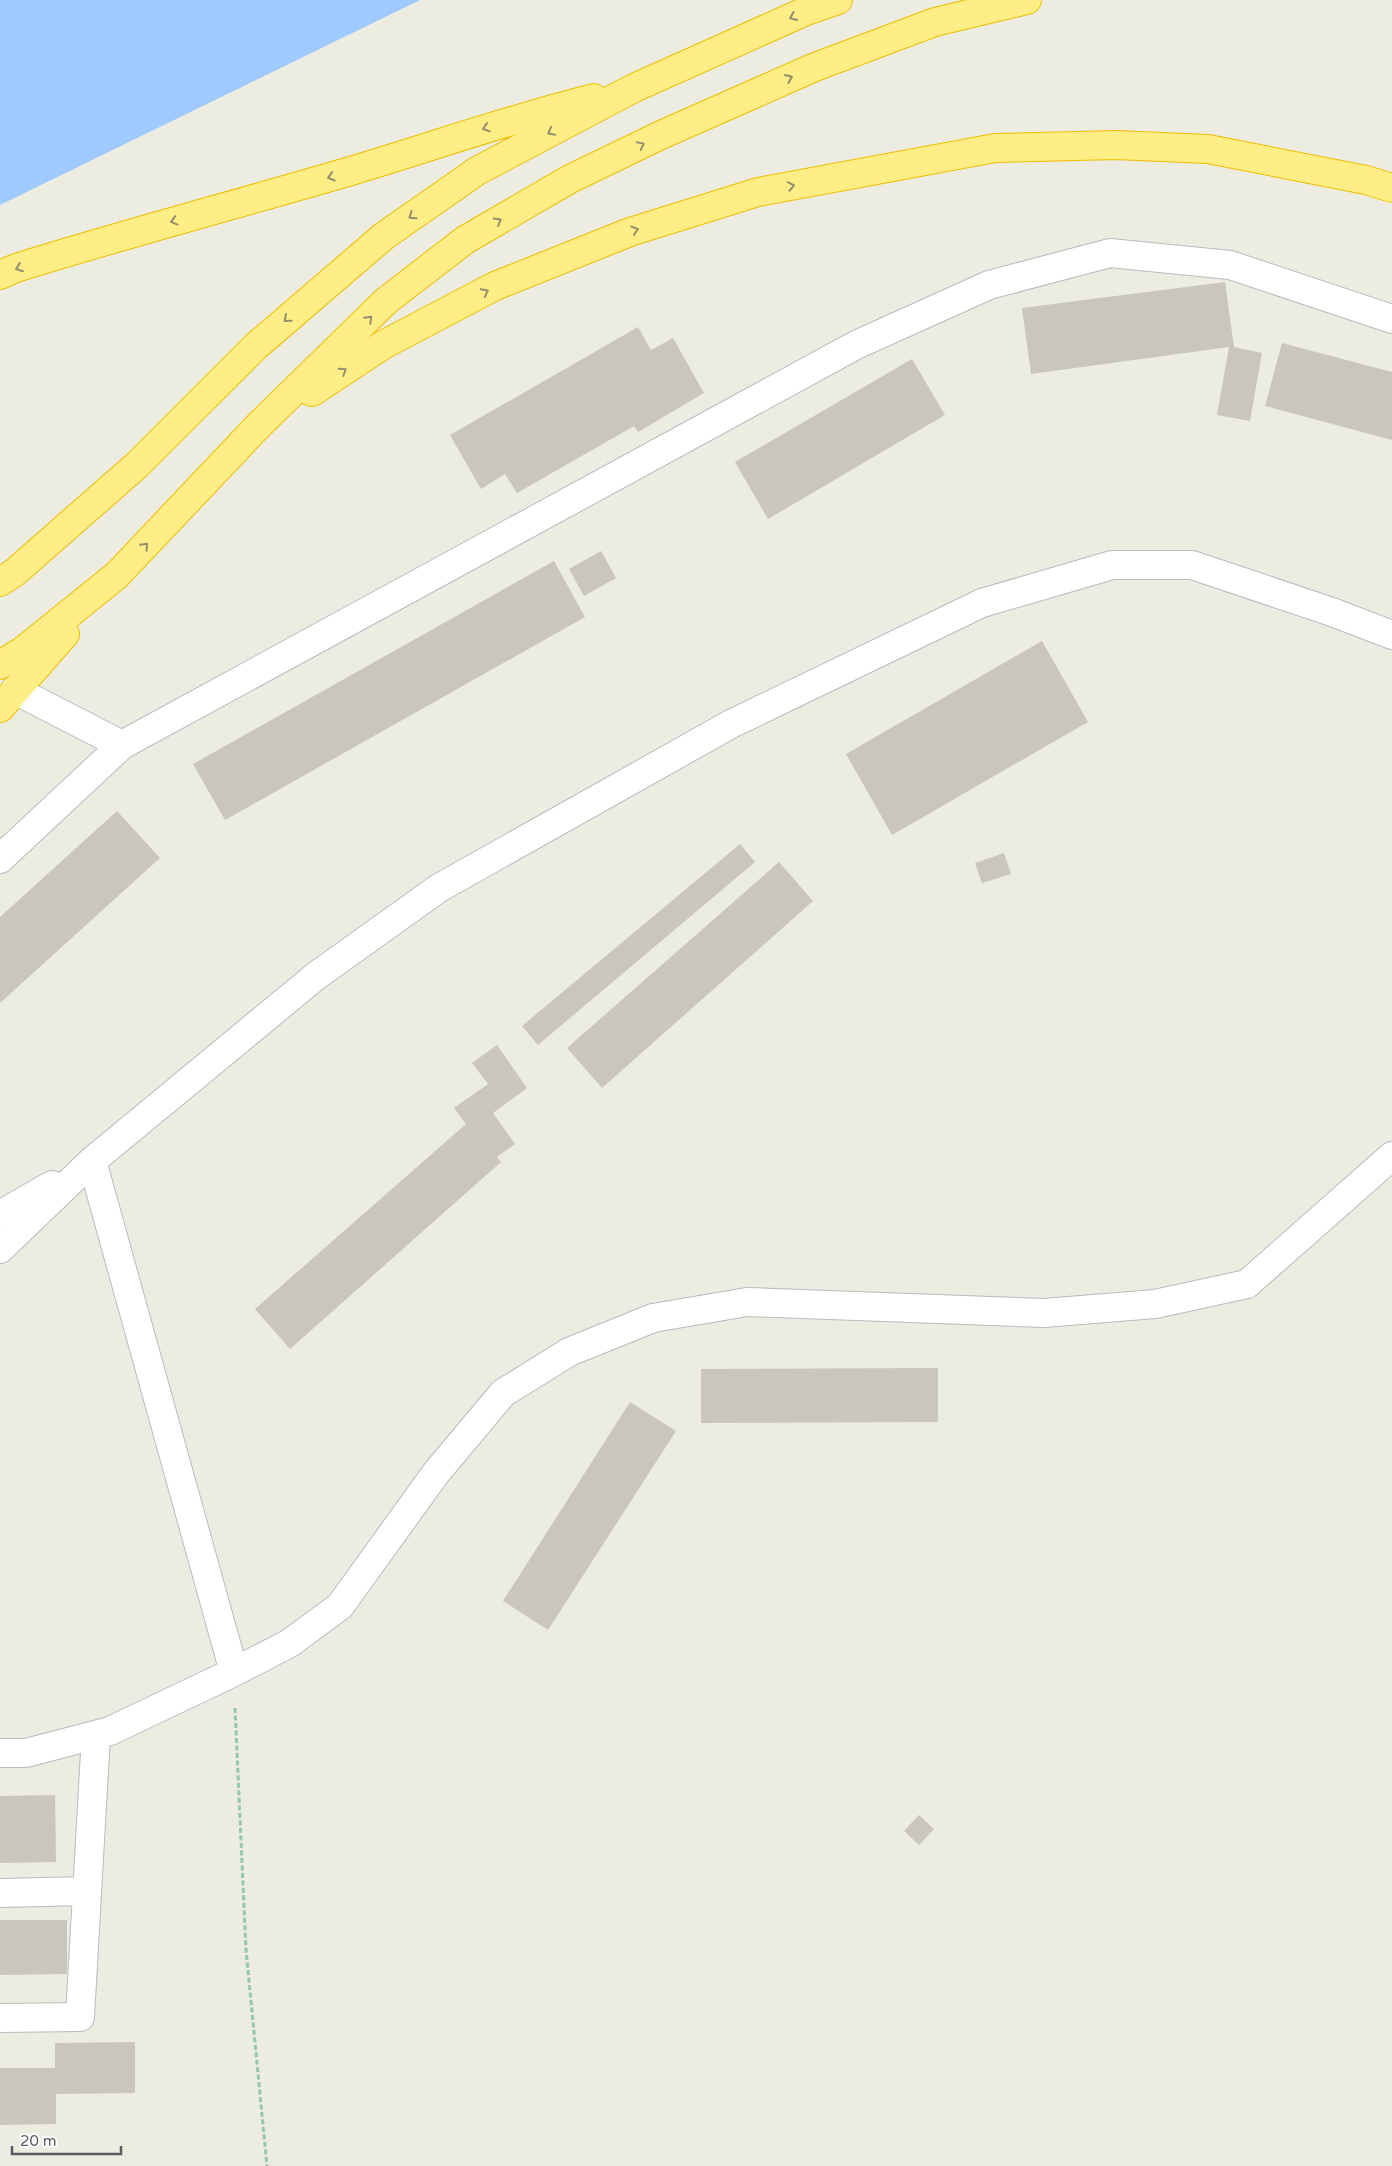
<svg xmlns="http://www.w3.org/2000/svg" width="1392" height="2166" viewBox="0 0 1392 2166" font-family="'Varela Round',sans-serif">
  <rect width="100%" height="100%" fill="#edece0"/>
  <path fill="#9ecaff" d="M0 0H420L0 205Z"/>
  <path fill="#c8c6bd" d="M1225 282 1234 347 1262 353 1250 421 1217 415 1229 347 1031 374 1022 308Z
    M638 327 651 350 673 338 704 393 638 432 634 426 517 493 505 474 481 489 450 435Z
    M1282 343 1392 372V440L1265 406Z
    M912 359 945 415 768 519 735 462Z
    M601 551 616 578 584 596 569 569Z
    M554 561 585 617 225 820 193 764Z
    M1042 641 1088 722 892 835 846 754Z
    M117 811 160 858 0 1003V917Z
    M740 844 755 862 538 1045 522 1026Z
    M1004 853 1011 874 982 883 975 863Z
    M779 862 813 901 602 1088 567 1048Z
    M497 1045 527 1088 493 1113 515 1144 497 1157 501 1162 290 1349 255 1309 466 1124 454 1108 488 1084 472 1063Z
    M938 1368V1422L701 1423V1369Z
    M630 1402 676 1431 548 1630 503 1601Z
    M55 1795 56 1862 0 1863V1796Z
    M919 1815 934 1829 919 1845 904 1831Z
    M0 1920H67V1974L0 1975Z
    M135 2042V2093L56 2094V2124L0 2125V2068H55V2043Z"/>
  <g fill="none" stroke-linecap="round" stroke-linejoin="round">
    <g stroke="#b8bac0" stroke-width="30">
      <path id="street" d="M15 690 122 745
        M0 859 122 745 856 345 989 285 1110 253 1230 265 1392 319
        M92 1161 234 1672
        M0 1215 52 1185
        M0 1249 92 1161 316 976 439 888 731 724 982 603 1112 565H1192L1332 612 1392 635
        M0 1753H26L110 1731 234 1672 290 1643 340 1606 436 1473 503 1393 569 1352 653 1318 747 1302 1044 1313 1155 1304 1247 1284 1392 1156
        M0 1893 87 1891
        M0 2018 80 2017 96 1735"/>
    </g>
    <g stroke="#edbe00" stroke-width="30">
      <path id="highway" d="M0 275 16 268C128 233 242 203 354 170 434 146 513 118 594 98
        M312 392 383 345 495 286 630 232 758 192 995 148 1116 145 1208 149 1366 180 1392 188
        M0 582 14 573 137 465 256 346 384 236 477 171 634 88 806 11 838 0
        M0 665 24 650 117 575 258 426 386 301 465 240 570 179 661 135 815 67 935 22 1027 0
        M0 708 65 634"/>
    </g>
    <path stroke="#93c8a8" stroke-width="3" stroke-dasharray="5 2.5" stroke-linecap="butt" d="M235 1708 246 1950 267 2166"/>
    <use href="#street" stroke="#fff" stroke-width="28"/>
    <use href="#highway" stroke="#ffee85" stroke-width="28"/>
  </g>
  <defs><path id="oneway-chevron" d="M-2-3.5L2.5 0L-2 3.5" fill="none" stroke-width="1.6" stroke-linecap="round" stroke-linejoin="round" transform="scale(1.25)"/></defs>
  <g stroke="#938f6e">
    <use href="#oneway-chevron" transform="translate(793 17) rotate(156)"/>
    <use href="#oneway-chevron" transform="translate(789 78) rotate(-24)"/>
    <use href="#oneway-chevron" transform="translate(486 128) rotate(162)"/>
    <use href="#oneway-chevron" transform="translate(551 132) rotate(152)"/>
    <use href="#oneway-chevron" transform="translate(641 145) rotate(-26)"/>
    <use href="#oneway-chevron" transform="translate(331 177) rotate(163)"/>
    <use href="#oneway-chevron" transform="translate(791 186) rotate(-11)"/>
    <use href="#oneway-chevron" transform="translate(412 216) rotate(145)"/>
    <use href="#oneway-chevron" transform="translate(174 221) rotate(165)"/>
    <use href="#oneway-chevron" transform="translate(498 221) rotate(-30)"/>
    <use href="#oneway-chevron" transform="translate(635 230) rotate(-18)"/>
    <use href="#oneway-chevron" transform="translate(19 268) rotate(160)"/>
    <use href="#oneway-chevron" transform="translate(485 292) rotate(-28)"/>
    <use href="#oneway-chevron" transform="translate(287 319) rotate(139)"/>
    <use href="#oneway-chevron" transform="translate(369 319) rotate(-45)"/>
    <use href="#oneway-chevron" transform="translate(343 371) rotate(-33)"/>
    <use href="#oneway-chevron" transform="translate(145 546) rotate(-47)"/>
  </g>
  <path d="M12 2146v8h109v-8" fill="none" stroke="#595c62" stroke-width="2.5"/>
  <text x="20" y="2146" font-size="15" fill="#595c62" stroke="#ffffff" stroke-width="4" paint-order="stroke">20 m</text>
</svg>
